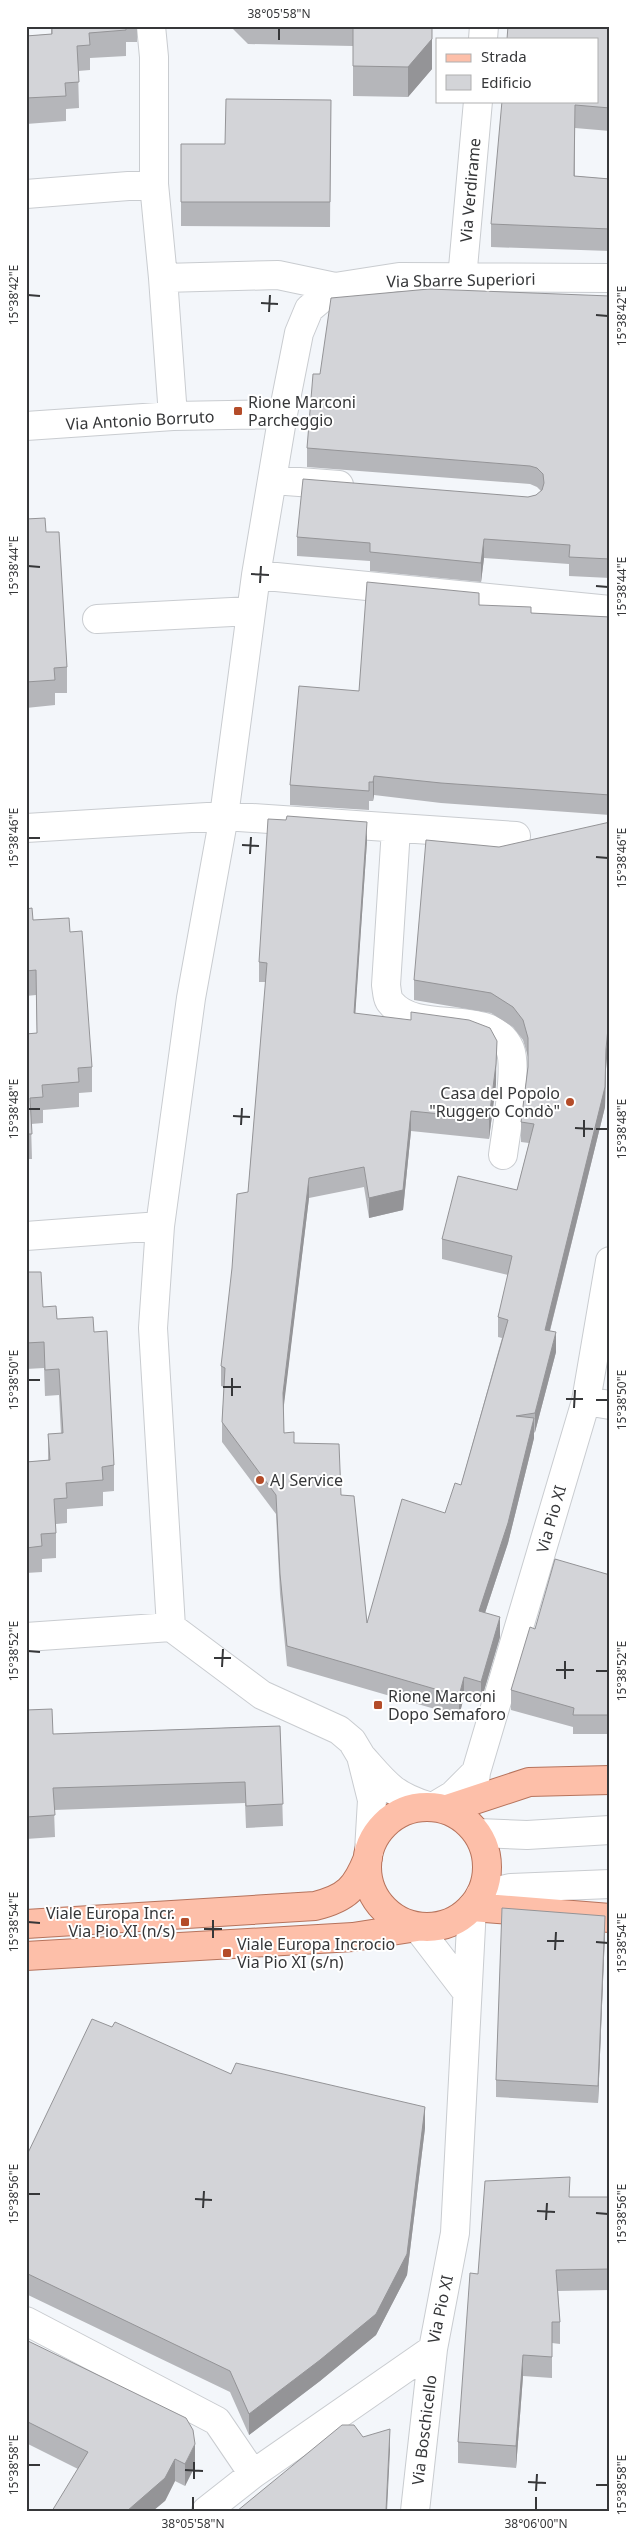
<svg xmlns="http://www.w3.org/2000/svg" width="636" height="2537" viewBox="0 0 636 2537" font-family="'Noto Sans',sans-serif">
  <rect width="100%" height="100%" fill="#f3f6fa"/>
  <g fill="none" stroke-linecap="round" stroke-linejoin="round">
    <g stroke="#c9ccd0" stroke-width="30">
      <path id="minor" d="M151 26 154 57V184L163 278 173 416
        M483 39 484 26
        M26 194 154 184
        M163 278 278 275 335 287 399 277 610 278
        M462 279 478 101
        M26 426 173 416 283 414
        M273 480 339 485
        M256 575 610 610
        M97 619 251 611
        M26 828 224 816 516 836
        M396 829 386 985C387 991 387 999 391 1003 419 1037 491 1005 510 1049 518 1069 506 1131 503 1155
        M26 1236 160 1226
        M586 1401 610 1405
        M171 1627 153 1328 160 1226 191 998 224 816 256 575 283 414 299 333 309 309 335 287
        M26 1637 171 1627 262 1695 339 1730 352 1741 361 1756
        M476 1772 586 1401 610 1261
        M433 1807 453 1795 476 1772 474 1791
        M478 1833 527 1835 610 1830
        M369 1851 372 1800 361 1756C385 1783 392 1795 428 1806
        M480 1895 511 1888 610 1884
        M417 1927 466 1991
        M26 2321 217 2421 253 2474
        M206 2511 253 2474 433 2349 455 2233 472 1907
        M415 2511 433 2349"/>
    </g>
    <g stroke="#b6735c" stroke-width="30">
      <path id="major" d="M367 1867a60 60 0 1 1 120 0a60 60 0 1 1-120 0Z
        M447 1809 529 1782 610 1780
        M472 1907 610 1918
        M26 1924 315 1906C347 1898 356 1888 368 1858
        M26 1956 353 1937 417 1927"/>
    </g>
    <use href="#minor" stroke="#fff" stroke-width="28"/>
    <use href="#major" stroke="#fdbfa9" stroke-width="28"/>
  </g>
  <path fill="#b5b6ba" d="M51 26H137V42H126V56L90 58V70L78 71 79 108 66 109V121L26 124V36L51 34Z
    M230 26H432V69L408 97 353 96V46L248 44Z
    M610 26V131L575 128V176L610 179V251L491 247V224Z
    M331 100 330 227 181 226V144H225Z
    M610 296V578L569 576V564L484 558 481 582 370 571V561L297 556V537L528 497 536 495 541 491 537 487 530 484 307 467V448L320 374Z
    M26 519 46 532 67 667V693H55V705L26 708Z
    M479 605 531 613 610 617V815L441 803 374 795 373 801H369V810L290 805V785L359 691Z
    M367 841 355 1014 497 1041 496 1084 489 1139 411 1131 403 1210 369 1218 364 1187 309 1198 283 1409 284 1433 294 1443 341 1495 367 1623 445 1513 461 1485 502 1338 498 1337V1317L508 1275 442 1259V1239L517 1190 529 1143 521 1142V1122L528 1067V1057L523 1040 513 1027 491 1013 414 1000V980L499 847 606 1069 605 1107 550 1331 556 1352 535 1432 534 1433V1438L508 1543 485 1613 500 1637 481 1701 464 1697 459 1716 287 1666 280 1594 276 1514 222 1442V1422L224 1387 221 1386V1366L248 1192 266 982H259V962Z
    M26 909 33 920 70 932 92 1067V1092L79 1093V1107L43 1110V1123L31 1124 32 1159H26V1034L37 1033 36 995 26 996Z
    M26 1267 27 1272 43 1307 57 1319 94 1332 114 1465V1491L103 1492V1506L67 1509V1523L56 1524V1558L42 1559V1572L26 1573V1462L48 1460V1434H61L59 1395 45 1396 44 1368 26 1369Z
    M610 1575V1734H573V1727L511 1710V1690L535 1629Z
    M26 1710 53 1734 280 1726 283 1826 246 1828 245 1803 54 1810 55 1837 26 1839Z
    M605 1933 598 2103 496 2097V2080Z
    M231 2074 425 2128 407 2275 376 2335 320 2381 249 2435 230 2392 26 2294V2157Z
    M570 2197H610V2290L558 2291 560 2322V2344L552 2343V2378L523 2376 516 2468 458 2463V2442L478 2274Z
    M26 2340 195 2466 185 2486 175 2481 165 2501 78 2469 26 2443Z"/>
  <path fill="#949497" d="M432 26V69L408 97V67Z
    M484 539V558L481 582V563Z
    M374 776V795L373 801V782Z
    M367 822V841L354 1033V1013Z
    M610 1007V1027L606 1069 605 1107 545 1350V1330L606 1049Z
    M496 1064V1084L489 1139V1119Z
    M411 1111V1131L403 1210 369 1218V1198Z
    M309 1178V1198L283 1413V1393Z
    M556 1332V1352L535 1432V1413Z
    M534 1418V1438L508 1543 479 1631V1611Z
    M500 1617V1637L481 1701V1682Z
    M464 1677V1697L459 1716V1696Z
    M605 1916V1933L598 2103V2086Z
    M425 2107V2128L407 2275 376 2335 320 2381 249 2435V2414Z
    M523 2355V2376L516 2468V2446Z
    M390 2429V2450L387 2511H386Z
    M195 2444V2466L185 2486V2464Z
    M175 2459V2481L165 2501 153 2511H127Z"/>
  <path fill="#d3d4d8" stroke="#949497" d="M52 26H126V30L89 33 90 45 77 46 79 82 65 83 66 96 26 98V36L52 34Z
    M353 26H432V39L408 67 353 66Z
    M508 26H610V108L575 105 574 176 610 179V229L491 224 502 101H597V39H507Z
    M226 99 331 100 330 202H181V144H225Z
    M429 289 610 296V559L569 557 570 545 484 539 481 563 370 552V543L297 537 303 479 528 497 536 495 542 490 544 483 543 474 537 468 530 466 307 448 313 374H320L331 298Z
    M45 518 46 532H59L67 667 54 668 55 680 26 682V519Z
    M367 582 479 593V605L531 607V613L610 617V795L441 783 374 776 373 782H369V791L290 785 299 686 359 691Z
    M287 816 367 822 354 1013 411 1020V1012L469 1020 490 1028 497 1041 496 1064 489 1119 411 1111 403 1190 369 1198 364 1167 309 1178 283 1393 284 1433 294 1432V1443L339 1444 341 1495 354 1496 367 1623 402 1499 445 1513 455 1483 461 1485 508 1320 498 1317 512 1256 442 1239 458 1176 517 1190 534 1124 521 1122 528 1067V1038L523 1020 513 1007 491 993 414 980 426 840 499 847 610 822V1007L606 1049 605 1087 545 1330 556 1332 535 1413 516 1416 534 1418 508 1523 479 1611 500 1617 481 1682 464 1677 459 1696 287 1646 280 1574 276 1495 222 1422 225 1368 221 1366 232 1268 237 1194 248 1192 267 963 259 962 268 819 286 820Z
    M32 908 33 920 69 918 70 932 82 931 92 1067 78 1068 79 1082 42 1085 43 1097 30 1098 32 1134H26V1034L37 1033 36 970 26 971V909Z
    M26 1267 27 1272H41L43 1307 56 1306 57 1319 93 1317 94 1332 107 1331 114 1465 102 1467 103 1480 66 1483 67 1498 54 1499 56 1533 41 1534 42 1546 26 1548V1484H27L26 1462 50 1460 48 1434 63 1433 59 1369 45 1370 44 1342 26 1343Z
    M555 1559 610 1575V1715H573L574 1708 511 1690 530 1627 535 1629Z
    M52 1709 53 1734 280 1726 283 1804 246 1806 245 1782 53 1788 55 1815 26 1817V1710Z
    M502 1908 605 1916 598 2086 496 2080Z
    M92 2019 112 2027 115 2022 231 2074 236 2063 425 2107 407 2254 376 2314 320 2360 249 2414 230 2371 26 2273V2157Z
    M570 2177 569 2197H610V2269L556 2270 560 2322H552V2357L523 2355 516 2446 458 2442 470 2273 478 2274 485 2181Z
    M26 2340 186 2418 193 2430 195 2444 185 2464 175 2459 165 2478 127 2511H52L88 2452 26 2421Z
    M342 2425H354L363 2437 390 2429 386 2511H237Z"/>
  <path fill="none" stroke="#363739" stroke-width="2" d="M279 40V28M28 295 40 296M261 303 278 304M269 312 270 295M596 315 608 316M28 566 40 567M251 574 269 575M260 583 261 566M596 586 608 587M28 838H40M242 845 259 846M250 854 251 837M596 857 608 858M28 1109H40M233 1116 250 1117M241 1125 242 1108M575 1128 593 1129M596 1129H608M584 1137V1120M28 1380H40M223 1387H241M232 1396V1378M566 1399H583M596 1400H608M574 1408 575 1390M28 1651 40 1652M214 1658H231M222 1667 223 1649M556 1670H574M596 1671H608M565 1679V1661M28 1922 40 1923M204 1929H222M213 1938V1920M547 1941H564M596 1942 608 1943M555 1950 556 1932M28 2194H40M195 2199 212 2200M203 2208 204 2191M537 2211 555 2212M596 2213 608 2214M546 2220 547 2203M28 2465H40M185 2470 203 2471M194 2479V2462M528 2482 546 2483M596 2485H608M536 2491 537 2474M193 2510V2497M536 2510V2497"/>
  <g fill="#b44c29" stroke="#fff" stroke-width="2">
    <rect x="233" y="406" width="10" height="10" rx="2.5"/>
    <circle cx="570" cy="1102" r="5"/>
    <circle cx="260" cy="1480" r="5"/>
    <rect x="373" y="1700" width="10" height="10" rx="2.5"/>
    <rect x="180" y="1917" width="10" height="10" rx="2.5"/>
    <rect x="222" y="1948" width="10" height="10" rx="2.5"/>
  </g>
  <g text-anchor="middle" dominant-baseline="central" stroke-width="4" stroke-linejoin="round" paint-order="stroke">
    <g font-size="16" fill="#363739" stroke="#fff">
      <text transform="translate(470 190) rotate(-85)">Via Verdirame</text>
      <text transform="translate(461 280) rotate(-1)">Via Sbarre Superiori</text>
      <text transform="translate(140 420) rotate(-3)">Via Antonio Borruto</text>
      <text transform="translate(551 1519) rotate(-74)">Via Pio XI</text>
      <text transform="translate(440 2309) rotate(-78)">Via Pio XI</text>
      <text transform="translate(424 2430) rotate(-83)">Via Boschicello</text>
    </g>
    <g font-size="16" fill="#363739" stroke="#fff" text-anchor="start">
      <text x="248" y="402">Rione Marconi<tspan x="248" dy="18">Parcheggio</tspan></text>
      <text x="560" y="1093" text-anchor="end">Casa del Popolo<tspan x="560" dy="18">"Ruggero Condò"</tspan></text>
      <text x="270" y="1480">AJ Service</text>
      <text x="388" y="1696">Rione Marconi<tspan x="388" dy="18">Dopo Semaforo</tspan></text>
      <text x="175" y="1913" text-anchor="end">Viale Europa Incr.<tspan x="175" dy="18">Via Pio XI (n/s)</tspan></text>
      <text x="237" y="1944">Viale Europa Incrocio<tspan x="237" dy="18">Via Pio XI (s/n)</tspan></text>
    </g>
  </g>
  <rect width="636" height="2537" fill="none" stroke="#ffffff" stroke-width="55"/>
  <rect x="436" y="38" width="162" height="65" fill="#ffffff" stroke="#afafb0"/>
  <rect x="446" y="54" width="25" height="8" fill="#fdbfa9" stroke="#afafb0"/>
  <text x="481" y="62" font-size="15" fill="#363739">Strada</text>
  <rect x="446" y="75" width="25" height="15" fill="#d3d4d8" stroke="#afafb0"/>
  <text x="481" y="88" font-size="15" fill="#363739">Edificio</text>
  <rect x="28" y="28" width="580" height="2482" fill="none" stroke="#363739" stroke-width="2"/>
  <g font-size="12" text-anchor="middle" fill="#363739">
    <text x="279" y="18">38°05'58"N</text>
    <text transform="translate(14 295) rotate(-90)" y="4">15°38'42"E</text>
    <text transform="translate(622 316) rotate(-90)" y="4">15°38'42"E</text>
    <text transform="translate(14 566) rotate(-90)" y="4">15°38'44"E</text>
    <text transform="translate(622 587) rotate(-90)" y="4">15°38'44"E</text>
    <text transform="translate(14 838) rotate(-90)" y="4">15°38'46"E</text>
    <text transform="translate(622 858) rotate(-90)" y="4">15°38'46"E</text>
    <text transform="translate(14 1109) rotate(-90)" y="4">15°38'48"E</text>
    <text transform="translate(622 1129) rotate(-90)" y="4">15°38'48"E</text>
    <text transform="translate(14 1380) rotate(-90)" y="4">15°38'50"E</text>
    <text transform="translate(622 1400) rotate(-90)" y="4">15°38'50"E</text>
    <text transform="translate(14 1651) rotate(-90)" y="4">15°38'52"E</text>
    <text transform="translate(622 1671) rotate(-90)" y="4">15°38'52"E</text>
    <text transform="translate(14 1922) rotate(-90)" y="4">15°38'54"E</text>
    <text transform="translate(622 1943) rotate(-90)" y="4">15°38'54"E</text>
    <text transform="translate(14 2194) rotate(-90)" y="4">15°38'56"E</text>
    <text transform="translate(622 2214) rotate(-90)" y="4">15°38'56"E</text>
    <text transform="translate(14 2465) rotate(-90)" y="4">15°38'58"E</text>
    <text transform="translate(622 2485) rotate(-90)" y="4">15°38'58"E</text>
    <text x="193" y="2528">38°05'58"N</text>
    <text x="536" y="2528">38°06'00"N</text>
  </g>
</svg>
